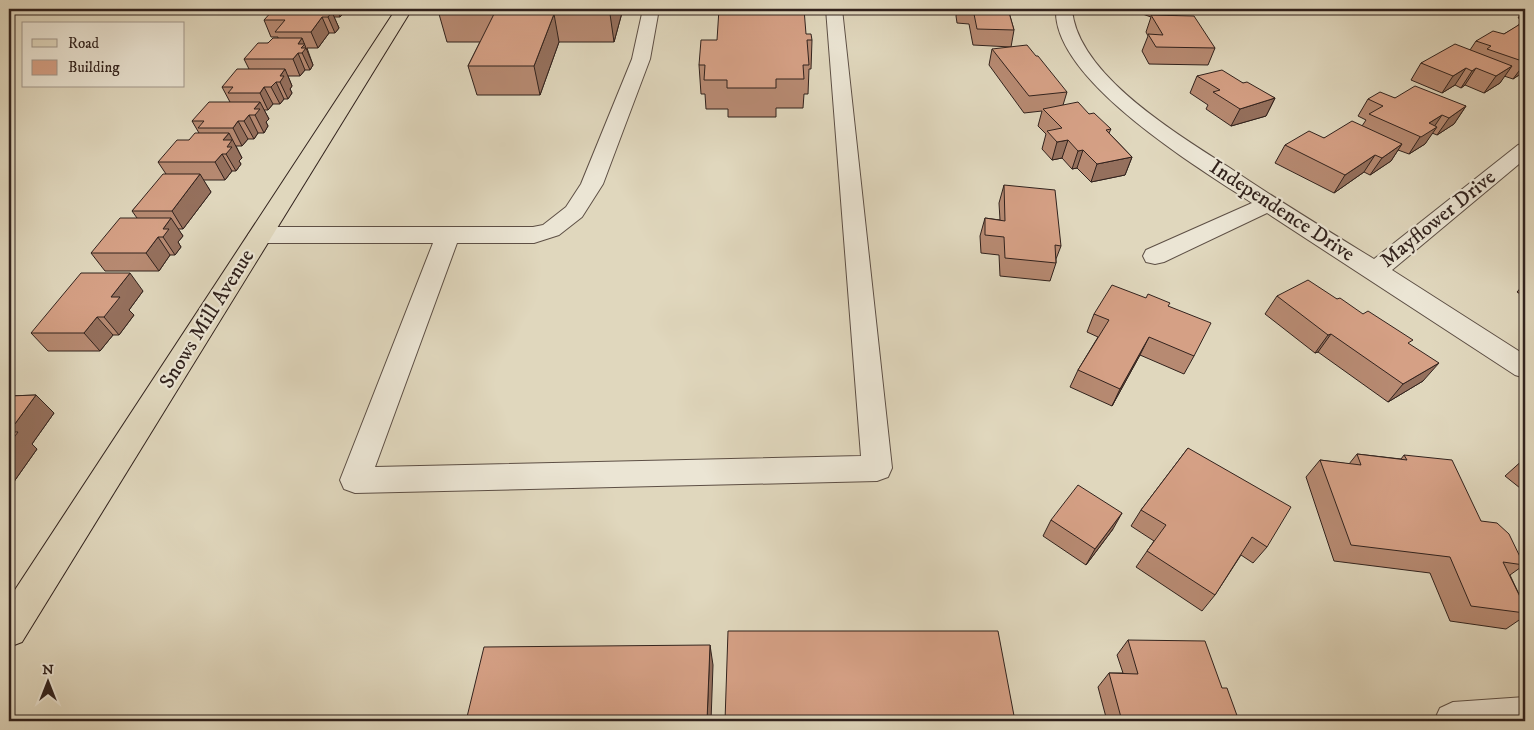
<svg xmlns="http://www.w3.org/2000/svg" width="1534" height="730" viewBox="0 0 1534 730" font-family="'IM FELL DW Pica',serif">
  <rect width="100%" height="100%" fill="#e0d7bd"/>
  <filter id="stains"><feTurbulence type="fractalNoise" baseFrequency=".004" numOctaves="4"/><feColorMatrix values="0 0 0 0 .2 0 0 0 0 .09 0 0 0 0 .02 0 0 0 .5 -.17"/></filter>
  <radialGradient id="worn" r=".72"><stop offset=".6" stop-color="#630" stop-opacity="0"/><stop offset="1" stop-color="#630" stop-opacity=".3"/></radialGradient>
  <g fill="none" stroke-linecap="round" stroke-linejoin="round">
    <g stroke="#5d4f45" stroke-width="2">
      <path id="minor" d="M643 9H659L650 59 603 184 582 217 559 235 534 243H457L375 467 861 456 826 9H842L892 468 888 477 877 481 355 493 344 489 340 480 433 243H260L252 240 248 235 252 230 260 227H533L543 225 566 207 581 184 632 59Z
        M1056 9H1072C1077 75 1179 135 1230 168 1277 200 1325 229 1374 259L1518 145 1525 143V159L1392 270 1525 355V378L1515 375 1267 213 1164 262 1155 264 1146 262 1143 256 1146 250 1252 203C1199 168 1052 80 1056 9Z
        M1525 697V721H1434L1440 708 1453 702Z"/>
    </g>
    <g stroke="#31221d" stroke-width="2">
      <path id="major" d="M396 9H412L22 642 9 647V599Z"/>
    </g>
    <use href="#minor" fill="#ebe5d4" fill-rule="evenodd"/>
    <use href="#major" fill="#e0d7bd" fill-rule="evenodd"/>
  </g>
  <path fill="#b78a72" stroke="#31221d" d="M280 9H347L340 17H334L339 28 335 33H329L318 48H307L313 65 310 70H305L300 76H288L292 86 290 89 292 93 288 99H284L280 104H273L268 110H264L269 119 266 122 268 126 264 133H258L254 139H248L242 146H236L242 158 239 161 241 164 236 171H232L225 180H203L211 192 183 229H178L183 236 178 242 181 247 175 255H170L159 271H105L91 253 137 218 132 211 166 174 158 162 199 133 192 121 230 102 222 87 249 69 244 59 268 43 278 38V37H271L264 20Z
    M623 9 614 42H559L540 95H477L468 66 480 42H447L439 14Z
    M957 9H1008L1014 30 1011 47 973 45 969 24 957 23 956 16Z
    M1138 9H1184L1183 11 1176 16 1215 48 1208 65 1149 64 1142 51 1148 36 1146 32 1151 17 1137 12Z
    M1524 9H1525V71L1513 79 1504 76 1500 83 1484 93 1465 85 1461 88 1455 85 1442 93 1411 80 1421 63 1470 50 1476 41 1504 34 1518 26 1522 19 1518 18Z
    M806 34 812 40 811 69H809L808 94H804L803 108H776V117H728V109H706L705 94H701L699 65 717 40Z
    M992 49 1067 92 1063 105 1089 114 1111 129 1109 133 1132 157 1125 175 1091 182 1077 168 1072 169 1062 158 1052 160 1042 149 1046 134 1038 126 1042 111 1024 113 989 65Z
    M1197 76 1243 83 1275 98 1266 116 1231 126 1206 109 1208 105 1190 93Z
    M1395 98 1466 106 1454 124 1437 135 1432 133 1425 144 1409 154 1398 150 1391 161 1370 175 1364 172 1334 193 1275 163 1285 145 1324 138 1362 126 1366 120 1358 116 1368 99Z
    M1004 185 1061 246 1056 259V263L1050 281 1000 276 999 255 981 253 980 236 985 218 1000 220 999 203Z
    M1525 283V297L1517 292Z
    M143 291 129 310 134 315 119 335H113L100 351H48L31 333Z
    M1277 296 1337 299 1409 344 1423 381 1388 402 1318 352 1315 353 1265 314Z
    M1168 306 1194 356 1184 374 1140 355 1112 406 1070 387 1078 370 1098 337 1087 332 1094 314Z
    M36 395 54 413 32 444 37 449 13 483H9V396Z
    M1188 448 1267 547 1253 563 1241 555 1215 595 1202 611 1136 567 1154 541 1131 526 1141 510Z
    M1357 454 1401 459 1404 455 1481 521 1524 565 1510 575 1525 607V616L1506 629 1450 621 1430 573 1334 561 1306 477 1320 460 1349 464Z
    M1525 458V492L1505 476Z
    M1051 520 1113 529 1086 565 1043 536Z
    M1128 640 1222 688 1239 721H1107L1098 687 1109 673H1123L1117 655Z"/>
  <path fill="#95705d" stroke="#31221d" d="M328 9H329L331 14 332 12 339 28 335 33 328 17 325 12Z
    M337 9H347L340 17Z
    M612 9H623L614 42 610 14Z
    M1171 9H1184L1183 11 1166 22Z
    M554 14 559 42 540 95 534 66Z
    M322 17 329 33 318 48 311 32Z
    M302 38 313 65 310 70 298 44Z
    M298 53 305 70 300 76 293 59Z
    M1525 63V71L1513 79Z
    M1512 66 1500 83 1484 93 1496 76Z
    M1466 68 1455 85 1442 93 1453 76Z
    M1476 68 1465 85 1461 88 1472 71Z
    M285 69 292 86 290 89 292 93 288 99 280 82V76Z
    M276 82 284 99 280 104 271 87Z
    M264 87 273 104 268 110 260 93Z
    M1275 98 1266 116 1231 126 1240 109Z
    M260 102 269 119 266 122 268 126 264 133 255 115 254 109Z
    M1466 106 1454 124 1437 135 1449 118Z
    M249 115 258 133 254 139 244 121Z
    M1442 115 1432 130 1437 127 1425 144 1409 154 1429 123Z
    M238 121 248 139 242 146 233 128Z
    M229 133 242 158 239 161 241 164 236 171 226 154 223 140Z
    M1068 140 1062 158 1052 160 1057 142Z
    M1402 144 1391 161 1370 175 1382 158Z
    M1083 150 1077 168 1072 169 1078 151Z
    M222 154 232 171 225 180 215 162Z
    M1375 155 1364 172 1334 193 1345 175Z
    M1132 157 1125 175 1091 182 1097 164Z
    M200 174 211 192 183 229 172 211Z
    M171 218 183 236 178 242 181 247 175 255 163 237V229Z
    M158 237 170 255 159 271 146 253Z
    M130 273 143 291 129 310 134 315 119 335 104 317 111 297Z
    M97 317 113 335 100 351 84 333Z
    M1331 334 1318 352 1315 353 1328 335Z
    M1149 337 1140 355 1112 406 1120 389Z
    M1439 363 1423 381 1388 402 1403 384Z
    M36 395 54 413 32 444 37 449 13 483 9 479V432Z
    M1122 513 1113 529 1086 565 1095 549Z
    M710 645 713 665 711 721H707Z"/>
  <path fill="#d5a085" stroke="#31221d" d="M274 9H328L325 12H332L328 17H322L311 32H275L285 20H264Z
    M442 9H612L610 14H554L534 66H468L494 14H439Z
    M719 9H804L806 34H811L812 40H807L809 65H803L804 79H776V88H727V80H704L705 65H699L701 40H717Z
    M973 9H1008L1014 30 977 29Z
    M1151 15 1194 16 1215 48 1156 47 1148 34 1163 35Z
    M1525 21V62L1487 49 1491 46 1476 41 1493 31 1504 34Z
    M273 38H302L298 44H305L301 48H306L302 53H298L293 59H244L258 43H268Z
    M1455 44 1512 66 1496 76 1476 68 1472 71 1466 68 1453 76 1421 63Z
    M1027 45 1036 56H1038L1067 92 1029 96 992 49Z
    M237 69H285L280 76H284L280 82H276L271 87H264L260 93H228L233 87H222Z
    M1222 70 1243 83 1247 82 1275 98 1240 109 1213 92 1220 90 1197 76Z
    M1415 86 1466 106 1449 118 1442 115 1429 123 1437 127 1421 137 1369 114 1383 106 1368 99 1380 92 1395 98Z
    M209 102H260L254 109H260L255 115H249L244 121H238L233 128H198L204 121H192Z
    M1078 102 1089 114 1094 113 1111 129 1106 130 1132 157 1097 164 1083 150 1078 151 1068 140 1057 142 1047 131 1062 128 1043 109Z
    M1352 121 1402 144 1382 158 1375 155 1345 175 1285 145 1309 131 1324 138Z
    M195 133H229L223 140H232L227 147H232L226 154H222L215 162H158L177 140H189Z
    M163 174H200L172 211H132Z
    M1004 185 1055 190 1061 246 1055 245 1056 263 1005 258 1004 237 985 235V218L1005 221Z
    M120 218H171L163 229H169L163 237H158L146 253H91Z
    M81 273H130L111 297H120L104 317H97L84 333H31Z
    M1308 280 1337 299 1340 298 1363 314 1368 311 1413 340 1408 343 1439 363 1403 384 1331 334 1328 335 1277 296Z
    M1112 285 1146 298 1148 294 1170 303 1168 306 1211 323 1194 356 1149 337 1120 389 1078 370 1109 320 1094 314Z
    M36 395 9 432H18L9 444V396Z
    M1188 448 1291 507 1267 547 1252 537 1215 595 1147 551 1166 525 1141 510Z
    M1357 454 1407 460 1404 455 1452 460 1481 521 1497 523 1509 534 1524 565 1503 562 1525 607V613L1471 606 1450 557 1351 545 1320 460 1361 465Z
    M1078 485 1122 513 1095 549 1051 520Z
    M728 631H998L1015 721H725Z
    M1128 640 1205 641 1222 688H1227L1239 721H1122L1109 673 1138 674Z
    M710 645 707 721H466L484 647Z"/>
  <g text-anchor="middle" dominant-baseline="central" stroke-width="4.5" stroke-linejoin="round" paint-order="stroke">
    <g font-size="21" fill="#31221d" stroke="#ebe5d4">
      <text transform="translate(1282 211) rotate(33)">Independence Drive</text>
      <text transform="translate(1438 219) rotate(-39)">Mayflower Drive</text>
      <text transform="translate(207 319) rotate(-58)">Snows Mill Avenue</text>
    </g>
  </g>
  <rect width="1534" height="730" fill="none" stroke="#e0d7bd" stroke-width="30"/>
  <rect x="10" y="10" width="1514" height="710" fill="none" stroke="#31221d" stroke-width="2.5"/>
  <rect x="15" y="15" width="1504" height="700" fill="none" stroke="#31221d"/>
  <rect x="22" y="22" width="162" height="65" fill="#ebe5d4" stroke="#a1978b"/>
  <rect x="32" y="39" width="25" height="8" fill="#e0d7bd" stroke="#a1978b"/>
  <text x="68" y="48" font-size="15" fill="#31221d">Road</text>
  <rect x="32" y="60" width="25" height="15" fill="#d5a085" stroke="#a1978b"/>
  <text x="68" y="72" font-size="15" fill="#31221d">Building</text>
  <g transform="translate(48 682)" stroke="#ebe5d4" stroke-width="4" paint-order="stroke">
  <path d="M0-4L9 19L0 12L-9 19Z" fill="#31221d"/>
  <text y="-8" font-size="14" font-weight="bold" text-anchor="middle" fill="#31221d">N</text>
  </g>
  <rect width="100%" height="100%" filter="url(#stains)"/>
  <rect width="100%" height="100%" fill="url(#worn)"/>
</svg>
